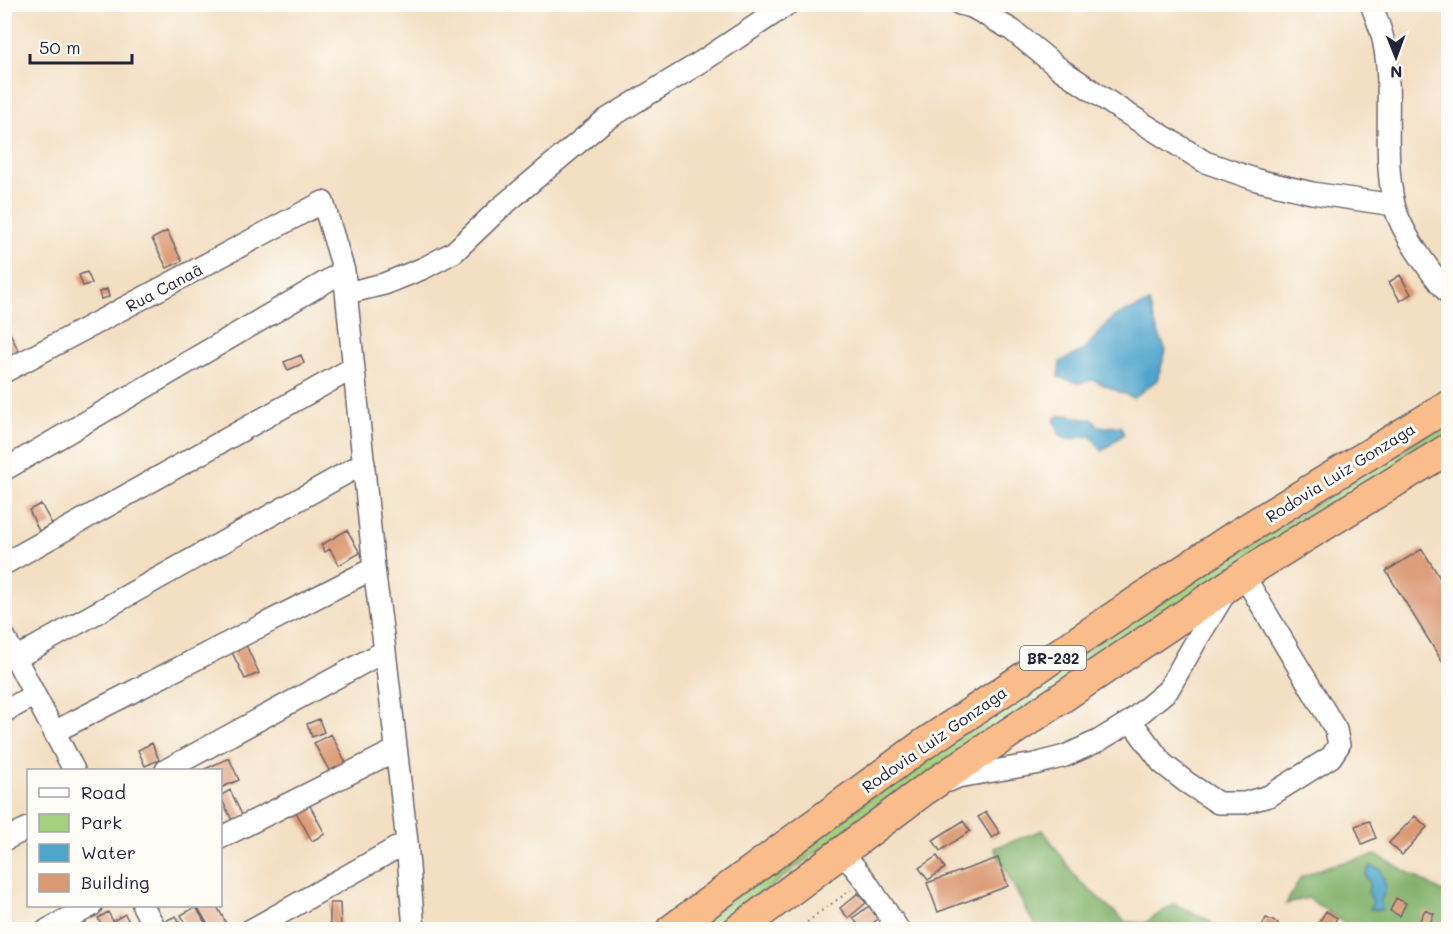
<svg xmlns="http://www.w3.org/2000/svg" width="1453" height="934" viewBox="0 0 1453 934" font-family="Mali,sans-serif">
  <rect width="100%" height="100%" fill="#fdfcf7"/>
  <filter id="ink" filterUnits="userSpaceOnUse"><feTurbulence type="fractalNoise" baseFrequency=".0167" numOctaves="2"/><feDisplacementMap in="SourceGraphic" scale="12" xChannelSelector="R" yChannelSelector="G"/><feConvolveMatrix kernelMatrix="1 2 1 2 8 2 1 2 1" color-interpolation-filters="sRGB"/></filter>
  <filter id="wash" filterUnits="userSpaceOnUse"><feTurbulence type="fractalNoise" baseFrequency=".008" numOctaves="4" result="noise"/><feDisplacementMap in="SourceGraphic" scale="24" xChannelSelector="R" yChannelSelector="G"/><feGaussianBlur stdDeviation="1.35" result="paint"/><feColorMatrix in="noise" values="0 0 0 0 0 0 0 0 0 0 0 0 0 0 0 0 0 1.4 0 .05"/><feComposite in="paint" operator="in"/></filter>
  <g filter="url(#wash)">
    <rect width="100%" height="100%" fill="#f3dfc2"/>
    <path fill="#a4d07d" stroke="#63795c" stroke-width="1.5" d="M1448 421V438L1140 632 812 855 715 929 690 930 1015 694Z"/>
    <path fill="#83b26c" stroke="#526a54" stroke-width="1.5" d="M1043 830 1078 880 1126 922 1145 923 1174 904 1205 918 1218 929H1039L1028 914 994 848Z
      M1377 855 1448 895V929H1353L1308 898 1286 904 1301 877 1331 865Z"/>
    <path fill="#50a5cc" stroke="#396484" stroke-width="1.5" d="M1149 303 1157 330 1166 351 1157 380 1133 398 1093 380 1078 383 1058 377 1060 362 1084 350 1113 317Z
      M1069 415 1084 419H1093L1098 426 1105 427 1120 426 1124 434 1102 451 1091 436 1066 439 1060 435 1054 419 1059 416Z
      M1370 866 1380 869 1386 887 1381 901 1382 910 1370 909 1373 902 1368 892 1370 883 1365 875Z"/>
    <g id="blocks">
      <path fill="#db9973" d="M167 231 182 261 167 268 152 239Z
        M87 272 92 283 83 286 79 275Z
        M1400 275 1411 294 1400 301 1389 282Z
        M107 289 109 297 101 299 99 292Z
        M9 331 19 352 10 356 4 347V333Z
        M301 355 304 363 288 370 284 362Z
        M41 504 52 524 39 531 29 510Z
        M347 530 360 553 339 565 330 549 325 552 321 545Z
        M1422 549 1448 591V671L1386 571Z
        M245 643 259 673 245 679 231 650Z
        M319 719 324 732 312 737 307 724Z
        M331 734 346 763 330 772 314 743Z
        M152 743 159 760 145 766 138 750Z
        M229 758 239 780 220 788V770H206L205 769Z
        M230 790 243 817 233 822 220 796Z
        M309 804 325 834 312 841 296 812Z
        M986 812 1000 833 992 838 978 817Z
        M1415 816 1427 827 1402 855 1389 843Z
        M963 821 970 831 940 851 933 840Z
        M1369 821 1376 838 1362 844 1355 826Z
        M937 856 945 868 928 880 919 868Z
        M998 858 1008 886 938 912 927 883Z
        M858 893 866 903 848 918 840 908Z
        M1396 898 1406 903 1400 916 1390 911Z
        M330 903H340L341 925 330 926Z
        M197 906H217L226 923 214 930H211Z
        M869 906 878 919 864 930H862L853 918Z
        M196 907 209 930H189L181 915Z
        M1425 910 1434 914 1427 930 1417 926Z
        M1326 911 1337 918 1330 930H1314Z
        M108 912 113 921 125 914 133 930H104L98 918Z
        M176 916 183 930H166L163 922Z
        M1266 918 1278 923 1275 930H1260Z"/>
    </g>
  </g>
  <g filter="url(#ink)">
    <use href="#blocks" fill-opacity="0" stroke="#6b646a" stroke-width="1.5"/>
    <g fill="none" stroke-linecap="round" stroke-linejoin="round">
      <g stroke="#6b646a" stroke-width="24">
        <path id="minor" d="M960 4 972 7 1012 30 1060 69 1115 106 1205 162 1257 180 1312 193 1394 205
          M1371 4C1376 17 1382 31 1384 44 1394 96 1382 152 1394 204 1400 231 1430 272 1448 293
          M347 293 384 284 424 268 454 252 500 208 604 121 701 62 788 4
          M4 372 323 202 344 271 374 568 385 651 407 842 414 930
          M4 470 344 271
          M4 564 353 368
          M4 636 74 770
          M16 658 364 463
          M4 712 34 695
          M1131 721 1162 763 1186 782 1218 803H1244L1269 796 1331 757 1339 745 1336 730 1244 576
          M54 732 374 568
          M166 770 385 651
          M949 781 958 777 1035 764 1065 756 1098 741 1131 721 1168 690 1196 641 1227 590
          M220 838 396 750
          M4 840 28 828
          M841 851 865 880 899 930
          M143 906 156 930
          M47 930 91 906
          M251 930 407 842"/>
      </g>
      <g stroke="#6b646a" stroke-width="33">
        <path id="highway" d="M671 930 921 746 1235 536 1448 406
          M738 930 923 791 1259 565 1448 449"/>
      </g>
      <path stroke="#6b646a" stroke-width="2" stroke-dasharray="1.5 4.5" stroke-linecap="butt" d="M798 930 817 914 851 890"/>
      <use href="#minor" stroke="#fff" stroke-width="21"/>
      <use href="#highway" stroke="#fabc8b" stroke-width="30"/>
    </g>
  </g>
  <g text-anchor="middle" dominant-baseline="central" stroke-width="6" stroke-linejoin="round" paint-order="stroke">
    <rect fill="#fdfcf7" stroke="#646373" stroke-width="1.5" x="1020" y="646" width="66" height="24" rx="4.5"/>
    <g font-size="15" font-weight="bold" fill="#22223b">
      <text x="1053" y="658">BR-232</text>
    </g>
    <g font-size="16" fill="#22223b" stroke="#fdfcf7">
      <text transform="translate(164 287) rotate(-28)">Rua Canaã</text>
      <text transform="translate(1340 472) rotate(-32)">Rodovia Luiz Gonzaga</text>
      <text transform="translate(934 739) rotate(-35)">Rodovia Luiz Gonzaga</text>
    </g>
  </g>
  <rect width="1453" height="934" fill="none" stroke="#fdfcf7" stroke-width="24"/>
  <rect x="27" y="769" width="195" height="138" fill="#fdfcf7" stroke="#a5a5ac" stroke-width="1.5"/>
  <rect x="39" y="788" width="30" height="9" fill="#ffffff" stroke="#a5a5ac" stroke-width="1.5"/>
  <text x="81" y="799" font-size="18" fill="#22223b">Road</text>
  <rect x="39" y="814" width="30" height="18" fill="#a4d07d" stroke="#a5a5ac" stroke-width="1.5"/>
  <text x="81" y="829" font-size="18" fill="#22223b">Park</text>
  <rect x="39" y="844" width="30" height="18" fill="#50a5cc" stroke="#a5a5ac" stroke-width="1.5"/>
  <text x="81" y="859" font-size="18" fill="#22223b">Water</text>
  <rect x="39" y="874" width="30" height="18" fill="#db9973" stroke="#a5a5ac" stroke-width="1.5"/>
  <text x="81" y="889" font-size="18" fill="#22223b">Building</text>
  <g transform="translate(1396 57) rotate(179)" stroke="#fdfcf7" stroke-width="4.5" paint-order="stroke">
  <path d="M0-4.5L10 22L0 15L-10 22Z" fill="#22223b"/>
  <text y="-9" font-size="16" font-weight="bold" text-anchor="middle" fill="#22223b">N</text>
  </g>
  <path d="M30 54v9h102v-9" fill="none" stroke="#22223b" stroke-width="3"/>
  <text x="39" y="54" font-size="18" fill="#22223b" stroke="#fdfcf7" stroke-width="4.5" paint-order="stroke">50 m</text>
</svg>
